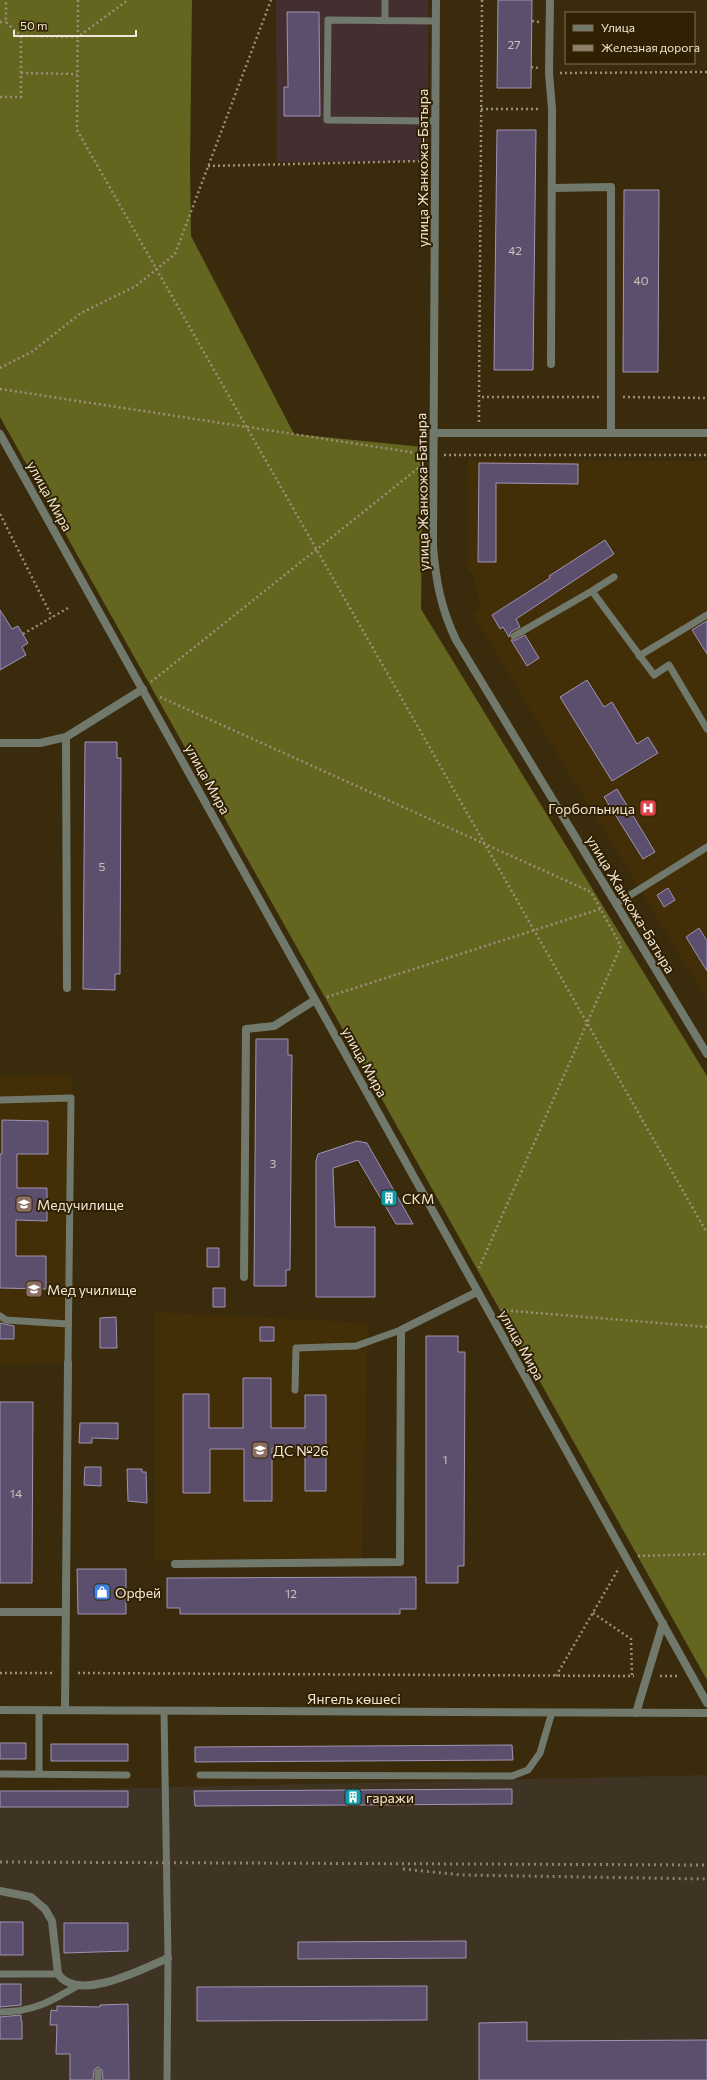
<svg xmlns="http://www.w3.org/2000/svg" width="707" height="2080" viewBox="0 0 707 2080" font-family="Commissioner,sans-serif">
  <rect width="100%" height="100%" fill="#3a2b0c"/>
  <path fill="#432f30" d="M276 0H428V161L277 162Z"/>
  <path fill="#3f3324" d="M707 1775V2080H0V1791Z"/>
  <path fill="#422f07" d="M468 460 707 461V1000L473 615 480 605 473 573 467 570Z
    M72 1075 68 1363 0 1364V1076Z
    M155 1312 368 1323 362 1558 155 1561Z"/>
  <path fill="#646620" d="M0 0H192L190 166 191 236 294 434 423 447 421 609 707 1076V1680L0 417Z"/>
  <path fill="#5c4f6d" stroke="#a093b4" d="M498 0H532L531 88H497Z
    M287 12H319L320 116H284V87H288Z
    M497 130H536L533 370H494Z
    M624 190H659L658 372H623Z
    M479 463 578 464V484L496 483V562H478Z
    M605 540 614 554 516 619 520 627 511 632 509 637 503 627 500 629 492 615 550 578 549 576Z
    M0 610 12 629 18 626 28 643 22 647 26 655 0 670Z
    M707 621V654L692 630Z
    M525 635 539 658 527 666 511 640H516Z
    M587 680 604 707 612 702 637 744 648 737 658 753 612 781 560 697Z
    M85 742H117V758H121L120 974H115V990L83 989Z
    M617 789 655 852 643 859 604 797Z
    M668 888 675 900 664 907 657 895Z
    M699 928 707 941V971L686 937Z
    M256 1039H288V1055H292L290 1270H286V1286H254Z
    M2 1120 48 1121V1154H17V1188H47V1221L16 1220V1256H46V1289L0 1288V1154H2Z
    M357 1141 367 1143 413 1224H396L358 1160 333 1168 335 1227H375V1297H316V1161L318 1154Z
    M207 1248H219V1267H207Z
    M213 1288H225V1307H213Z
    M116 1317 117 1348H100V1318Z
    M0 1323 14 1326V1339H0Z
    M260 1327H274V1341H260Z
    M426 1336H458V1352H465L464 1566H458V1583H426Z
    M243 1378H271V1428H305V1395H326V1491H305V1448H272V1501H244V1449H210V1493H183V1394H209V1428H243Z
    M0 1402H33L32 1583H0Z
    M80 1423H118V1439L92 1438V1443H79Z
    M85 1467H101V1486L84 1485Z
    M127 1469H142V1472H146L147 1503 128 1501Z
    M77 1569H126V1614H78Z
    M416 1577V1609H400V1614H180V1608H167V1578Z
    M0 1743H26V1759H0Z
    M51 1744H128V1761H51Z
    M512 1745 513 1760 195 1762V1747Z
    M512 1789V1804L195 1806 194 1791Z
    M0 1791H128V1807H0Z
    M0 1922H23V1955H0Z
    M64 1923H128V1951L64 1953Z
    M466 1941V1958L298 1959V1942Z
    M0 1984H21V2005L0 2007Z
    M427 1986V2020L197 2021V1987Z
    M128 2004 129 2080H103L102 2070 98 2067 94 2070 93 2080H70V2054H56L57 2025H50L51 2010 57 2011V2006L100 2007V2005Z
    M21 2015V2021H22V2039H0V2017Z
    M527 2022V2041L707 2040V2080H479V2023Z"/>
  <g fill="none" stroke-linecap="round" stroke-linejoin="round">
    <path stroke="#9b8f78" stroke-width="2.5" stroke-dasharray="2 3" stroke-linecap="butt" d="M78 0 77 130 707 1233
      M482 0 479 397H600
      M532 21 539 22
      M0 22H6
      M21 36 78 37 128 0
      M531 67 539 68
      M21 73 77 74
      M560 73 707 72
      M0 97H21V36L6 22V0
      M481 109H541
      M208 166 424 161
      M0 368 33 351 81 313 136 286 175 254 271 0
      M0 389 423 454
      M623 397 707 398
      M479 422V397
      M444 455H707
      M0 514 52 617
      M23 634 68 608
      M151 682 422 465
      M160 697 591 892 621 946 479 1268
      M327 997 600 909
      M501 1310 707 1327
      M638 1556 707 1554
      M593 1613 631 1639 632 1676
      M0 1673H55
      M78 1673 634 1676
      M556 1676 619 1568
      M660 1676H678"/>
    <path stroke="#71796c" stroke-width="7" d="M385 21V0
      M435 121 327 120 328 20 436 21
      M592 591 654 675 669 665 707 729
      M514 636 592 591 614 577
      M639 656 707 615
      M616 904 707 847
      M0 1100 71 1098 68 1363
      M0 1316 6 1320 68 1324
      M295 1390 296 1348 356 1346 401 1330
      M164 1711 168 1958 167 2080
      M0 1774 127 1775
      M39 1774V1710
      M200 1775 512 1776 528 1770 540 1753 552 1712
      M0 1974H58
      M0 2012C32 2012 50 2002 77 1986
      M98 2080V2072"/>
    <path stroke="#71796c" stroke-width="8" d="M436 0 433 547C436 581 441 609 456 640L707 1054
      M550 0 549 73 552 109 551 364
      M552 188 611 187V433
      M434 433H707
      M0 434 707 1703
      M66 737 67 988
      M0 743H40L66 737 143 689
      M244 1277 246 1029 274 1026 315 1000
      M175 1564 400 1562 401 1330 477 1292
      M0 1612H66
      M65 1710 68 1363
      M636 1713 663 1623
      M0 1891 31 1897 45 1909 52 1921 58 1974C78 2003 142 1969 168 1958"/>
    <path stroke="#71796c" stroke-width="8" d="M0 1710 707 1713"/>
    <path stroke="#8e8269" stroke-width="3" stroke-dasharray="2 4" stroke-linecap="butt" d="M0 1862 707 1865
      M403 1869 462 1875 707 1879"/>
  </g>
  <defs>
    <g id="hospital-square" transform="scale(0.9)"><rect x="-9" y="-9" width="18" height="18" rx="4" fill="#e0444e" stroke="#302103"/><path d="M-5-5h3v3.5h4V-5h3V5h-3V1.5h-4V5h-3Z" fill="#fff"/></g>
    <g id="building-square" transform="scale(0.9)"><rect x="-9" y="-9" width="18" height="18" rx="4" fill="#0f9aa8" stroke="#302103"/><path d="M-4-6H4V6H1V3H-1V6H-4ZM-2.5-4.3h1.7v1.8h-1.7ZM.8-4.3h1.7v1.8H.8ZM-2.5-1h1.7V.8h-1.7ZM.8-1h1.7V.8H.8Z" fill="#fff"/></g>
    <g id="school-square" transform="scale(0.9)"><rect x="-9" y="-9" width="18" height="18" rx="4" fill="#8d6e63" stroke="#302103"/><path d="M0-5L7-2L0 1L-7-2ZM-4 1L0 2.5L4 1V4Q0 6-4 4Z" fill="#fff"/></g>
    <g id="shop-square" transform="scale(0.9)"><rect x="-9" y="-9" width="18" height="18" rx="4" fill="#3f7fe0" stroke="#302103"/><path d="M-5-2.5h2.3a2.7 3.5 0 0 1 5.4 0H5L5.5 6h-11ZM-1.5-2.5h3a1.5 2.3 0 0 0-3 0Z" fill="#fff"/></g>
  </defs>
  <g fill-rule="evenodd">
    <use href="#hospital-square" x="648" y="808"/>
    <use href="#building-square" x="389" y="1198"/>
    <use href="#school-square" x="24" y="1204"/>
    <use href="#school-square" x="34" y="1289"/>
    <use href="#school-square" x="260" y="1450"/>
    <use href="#shop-square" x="102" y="1592"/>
    <use href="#building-square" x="353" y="1797"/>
  </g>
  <g text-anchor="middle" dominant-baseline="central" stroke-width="4" stroke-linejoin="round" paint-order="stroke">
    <g font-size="12" fill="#cbc1bc">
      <text x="514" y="44">27</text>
      <text x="515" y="250">42</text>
      <text x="641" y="280">40</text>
      <text x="102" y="866">5</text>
      <text x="273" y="1163">3</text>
      <text x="445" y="1459">1</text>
      <text x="16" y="1493">14</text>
      <text x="291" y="1593">12</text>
    </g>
    <g font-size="14" fill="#f0e7d6" stroke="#302103">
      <text transform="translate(422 168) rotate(-90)">улица Жанкожа-Батыра</text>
      <text transform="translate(422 492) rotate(-91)">улица Жанкожа-Батыра</text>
      <text transform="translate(50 496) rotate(61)">улица Мира</text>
      <text transform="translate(208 779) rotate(61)">улица Мира</text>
      <text transform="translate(631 904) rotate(59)">улица Жанкожа-Батыра</text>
      <text transform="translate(365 1062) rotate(61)">улица Мира</text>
      <text transform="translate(522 1345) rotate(61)">улица Мира</text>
      <text x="354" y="1698">Янгель көшесі</text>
    </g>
    <g font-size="14" fill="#f0e7d6" stroke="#302103" text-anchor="start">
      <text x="635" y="808" text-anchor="end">Горбольница</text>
      <text x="402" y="1198">СКМ</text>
      <text x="37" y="1204">Медучилище</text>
      <text x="47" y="1289">Мед училище</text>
      <text x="273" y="1450">ДС №26</text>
      <text x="115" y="1592">Орфей</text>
      <text x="366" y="1797">гаражи</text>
    </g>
  </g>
  <rect x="565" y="12" width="130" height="52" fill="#302103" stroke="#7d7057"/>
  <rect x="573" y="25" width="20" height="6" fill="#71796c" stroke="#7d7057"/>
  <text x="601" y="32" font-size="12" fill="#f0e7d6">Улица</text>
  <rect x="573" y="45" width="20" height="6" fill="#8e8269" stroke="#7d7057"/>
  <text x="601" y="52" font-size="12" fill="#f0e7d6">Железная дорога</text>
  <path d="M14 30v6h122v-6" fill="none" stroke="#f0e7d6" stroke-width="2"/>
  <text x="20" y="30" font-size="12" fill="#f0e7d6" stroke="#302103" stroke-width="3" paint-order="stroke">50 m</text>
</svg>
